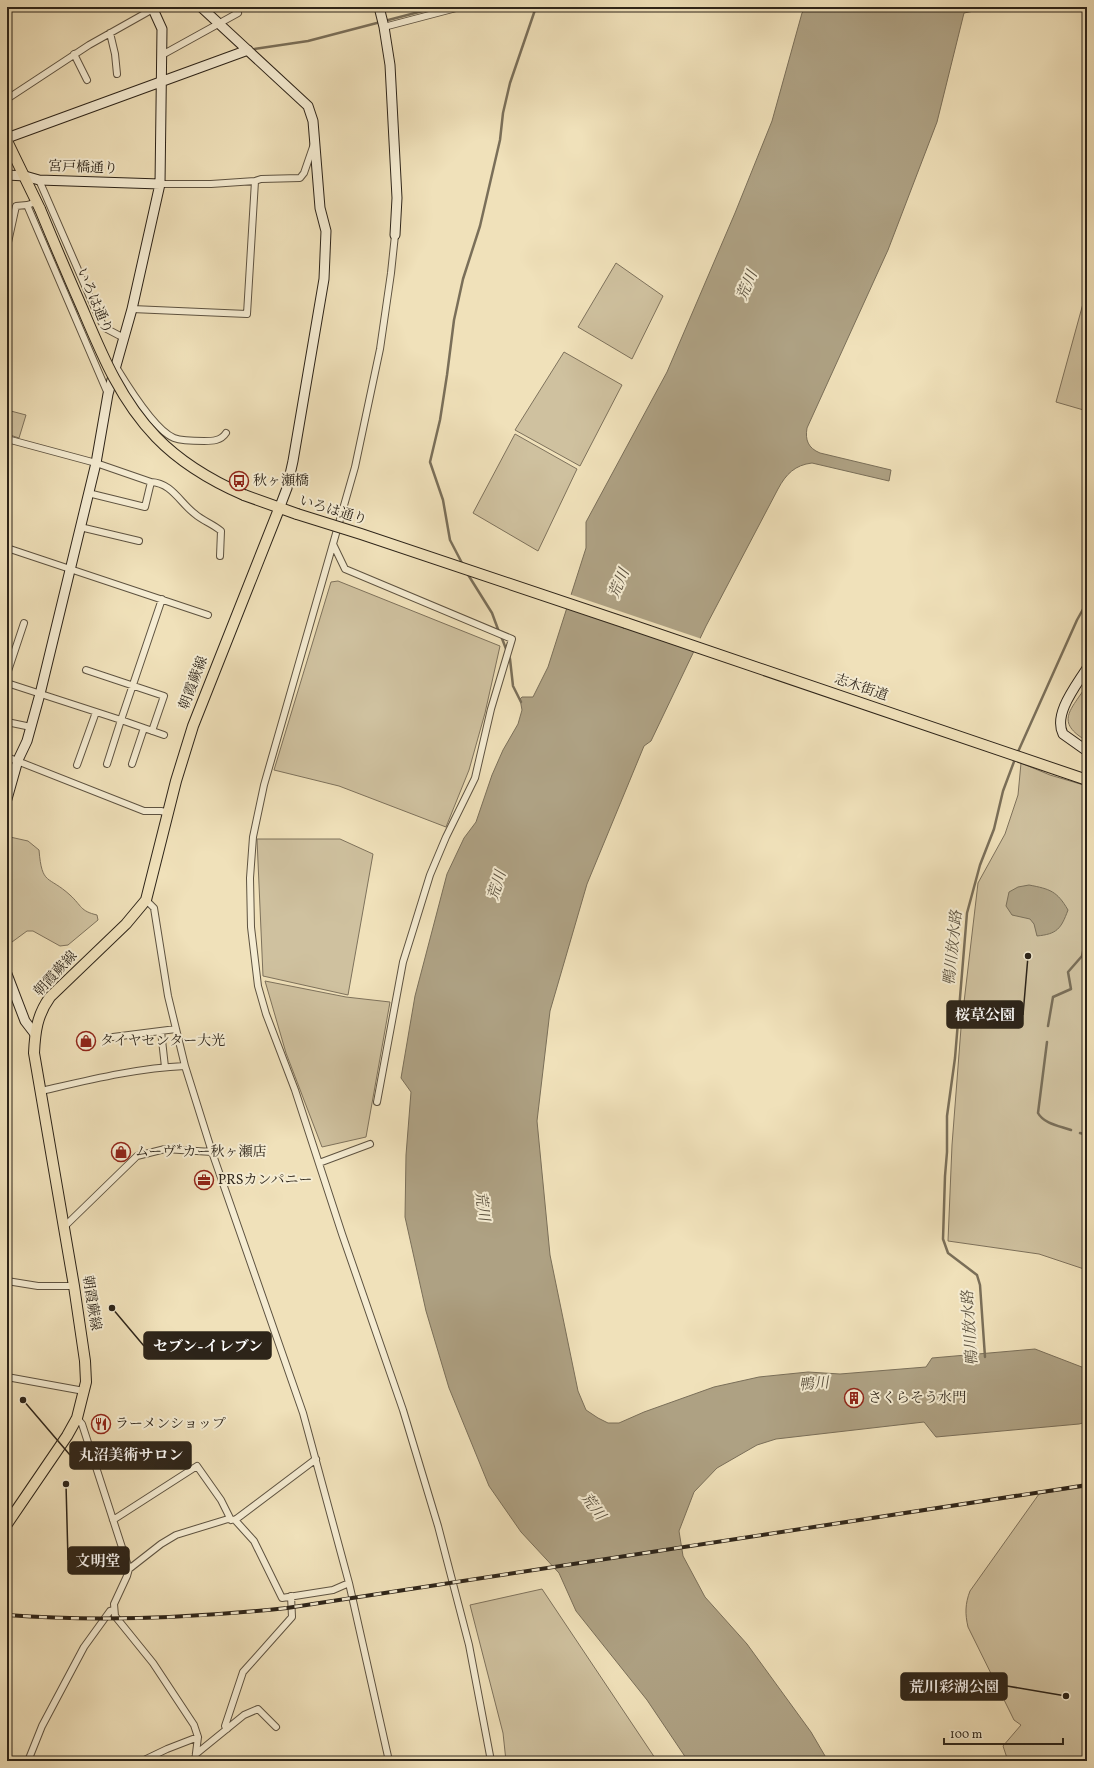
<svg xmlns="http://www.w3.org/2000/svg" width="1094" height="1768" viewBox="0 0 1094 1768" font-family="Vollkorn,'Noto Serif JP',serif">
  <rect width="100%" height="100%" fill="#f0e1ba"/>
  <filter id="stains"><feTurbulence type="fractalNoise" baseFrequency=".005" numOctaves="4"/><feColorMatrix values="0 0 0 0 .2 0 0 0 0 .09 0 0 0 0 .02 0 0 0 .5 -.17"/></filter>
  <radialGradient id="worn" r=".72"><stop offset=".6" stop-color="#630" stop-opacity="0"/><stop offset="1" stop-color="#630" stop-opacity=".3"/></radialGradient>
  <path fill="#cfc19f" stroke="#7e725c" d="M616 263 663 296 632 359 578 327Z
    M1087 289V411L1056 402Z
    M564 352 622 385 580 466 515 430Z
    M7 410 26 415 19 438 7 434Z
    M515 434 577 469 538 551 473 513Z
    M338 581 500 646 485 713 469 770 446 827 339 786 274 770 331 582Z
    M1087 685V741C1054 722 1071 710 1087 685Z
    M1021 763 1050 775 1087 786V1270L1039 1254 948 1241 952 1145 961 1028 978 883 1005 834 1018 795Z
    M10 837 28 841 39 850C42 886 48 875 70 895 82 906 80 911 97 915L98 920 68 945 60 946 33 931H27L12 942 8 940 7 840Z
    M257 839H340L373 854 348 995 263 976Z
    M265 981 346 997 390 1002 366 1137 322 1147 286 1053Z
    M1087 1487V1761H1008L1003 1746 1021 1725 1014 1720 968 1627C965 1614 965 1604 970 1591L1039 1494Z
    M542 1589 657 1761H506L503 1733 470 1605Z"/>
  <path fill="#aea183" stroke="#7a6f59" d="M807 7H977L974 11 964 13 937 122 888 250 807 428C805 440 808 448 820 453L891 470 889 481 812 463C795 465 786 474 778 489L706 626 651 741 644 746 587 884 550 1011 537 1121 550 1255 578 1391 586 1410 598 1418 608 1423H619L644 1412 714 1387 759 1377 808 1372 840 1374 926 1367 932 1358 1035 1349 1087 1369V1422L1079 1424 936 1437 924 1422 776 1439 757 1445 717 1468 694 1492 679 1531 683 1556 705 1597 747 1644 811 1732 828 1761H688L647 1700 576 1611 559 1573 521 1532 489 1486 449 1388 426 1311 405 1217 406 1155 411 1092 401 1078 415 996 447 874 464 838 476 822 492 775 503 750 518 724 522 710 520 699 522 697H533L548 667 586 548V522L667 372 735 213 772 121 802 13Z
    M1029 885C1050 889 1057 891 1068 910 1061 929 1057 934 1037 936L1034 924 1030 919 1012 915 1006 906 1009 892 1018 887Z"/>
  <path fill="#f0e1ba" d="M569 594 702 639 695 652 564 608Z"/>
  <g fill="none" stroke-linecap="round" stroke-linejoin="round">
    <path stroke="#7a6f59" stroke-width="2.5" d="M254 49 308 41 438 7
      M463 565 450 540 443 500 430 462 440 420 447 375 454 320 463 279 480 226 500 140 503 113 510 83 536 7
      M467 573 492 613 499 632
      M501 636 510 659 513 686 521 702
      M1017 754 1077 620 1087 602
      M1048 1026 1053 997 1071 989 1068 972 1082 956 1087 935
      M1047 1042 1038 1113C1044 1124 1060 1126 1071 1130
      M1080 1133 1087 1135
      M985 1357 980 1285 977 1275 948 1253 943 1239 945 1176 947 1152V1116L955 1058 967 913 980 865 994 829 1003 791 1015 759"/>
    <g stroke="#5e5341" stroke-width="8">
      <path id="street" d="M384 27 460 7
        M110 33 115 54 117 74
        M74 54 87 80
        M162 55 238 13
        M7 99 89 45 153 9
        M39 180 99 318 105 328 124 338
        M160 184H211L255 181 261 179 300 178 304 173 314 144
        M37 202 27 205 108 394
        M395 235 391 273 380 349 355 467 264 785 253 837 250 878 251 927 258 986 266 1014 295 1090 342 1234 403 1410 438 1526 469 1645 491 1761
        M7 247 16 206 27 205
        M132 309 247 314 255 181
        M116 367C127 385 154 430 174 438 182 441 195 441 204 441 212 441 221 441 226 433
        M7 439 96 463 151 482 145 507 88 493
        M151 482C172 483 180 503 195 514 203 521 213 524 221 531L220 556
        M80 527 139 541
        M333 544 345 569 512 639 491 709 475 778 446 837 430 875 413 930 403 962 377 1102
        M7 548 208 615
        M162 599 121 720 164 735
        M86 670 164 696 152 731
        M7 674 24 623
        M7 683 121 720 107 764
        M7 722 31 727
        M7 757 144 811H161L169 813
        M132 764 144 728
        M77 765 96 712
        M146 900 154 908 168 996 185 1066 212 1152 303 1413 349 1583 389 1761
        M161 1031 165 1067
        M113 1037 176 1029
        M41 1091C89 1080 137 1068 185 1066
        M319 1163 370 1144
        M64 1227 137 1156 165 1149 212 1152
        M7 1281 38 1286H74
        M7 1377 84 1391
        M77 1418 82 1424 129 1569 127 1576 114 1604 115 1616 153 1663 194 1725 198 1737 195 1761
        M113 1520 197 1466 221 1500 231 1520
        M235 1520 254 1541 282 1598 333 1590 349 1583
        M129 1569 161 1544 176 1535 228 1519 235 1520 316 1459
        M227 1729 225 1726 243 1672 292 1617 291 1596
        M196 1754 244 1715 258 1709 276 1727
        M28 1761 42 1726 84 1647 110 1611 114 1610
        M142 1761 167 1749 198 1737"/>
    </g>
    <g stroke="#2d2419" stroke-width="11">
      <path id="secondary" d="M201 7 308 106 313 121 320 208 326 231 324 279 293 461 287 488 279 509
        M379 7 384 27 390 65 397 198 395 235
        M7 138 248 50
        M7 175 25 176 39 180 160 184
        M1087 668C1076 686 1053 714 1063 734L1087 751
        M7 799 18 760 27 741 40 694 96 463 108 394 132 309 160 184 162 29 152 7
        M7 974 25 1021 35 1034"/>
    </g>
    <g stroke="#2d2419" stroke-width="12">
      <path id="primary" d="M7 141 40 209
        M244 495 297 514
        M626 623 1087 780
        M7 1524 67 1436 77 1418 86 1382 85 1361 74 1286 34 1053C35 1032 37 1015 50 997L126 924 146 900 176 781 193 726 279 509"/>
    </g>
    <use href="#street" stroke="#f5ecd2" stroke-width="6"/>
    <use href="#secondary" stroke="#f5ecd2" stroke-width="9"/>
    <use href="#primary" stroke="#f0e1ba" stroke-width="10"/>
    <g stroke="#2d2419" stroke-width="4">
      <path id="rail" d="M7 1615C101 1622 193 1618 287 1608L1087 1485"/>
    </g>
    <use href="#rail" stroke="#f5ecd2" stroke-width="2.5" stroke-dasharray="8" stroke-linecap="butt"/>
    <g stroke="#2d2419" stroke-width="12" stroke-linecap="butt">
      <path id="primary-bridge" d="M40 209C54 243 68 276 83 310 102 355 121 401 156 437 181 463 212 481 244 495
        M297 514 361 534 626 623"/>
    </g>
    <use href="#primary-bridge" stroke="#f0e1ba" stroke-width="10"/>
  </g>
  <defs>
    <g id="bus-ring" transform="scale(1)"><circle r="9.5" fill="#f5ecd2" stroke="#8f2418" stroke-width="1.5"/><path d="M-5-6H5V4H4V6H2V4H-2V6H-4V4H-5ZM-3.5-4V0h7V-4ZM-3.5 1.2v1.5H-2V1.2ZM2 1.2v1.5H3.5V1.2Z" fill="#8f2418"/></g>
    <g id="shop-ring" transform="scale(1)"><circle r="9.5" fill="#f5ecd2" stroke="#8f2418" stroke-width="1.5"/><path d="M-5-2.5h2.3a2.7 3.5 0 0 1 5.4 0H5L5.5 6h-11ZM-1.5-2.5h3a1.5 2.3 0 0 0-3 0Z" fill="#8f2418"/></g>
    <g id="office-ring" transform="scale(1)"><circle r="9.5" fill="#f5ecd2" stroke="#8f2418" stroke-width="1.5"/><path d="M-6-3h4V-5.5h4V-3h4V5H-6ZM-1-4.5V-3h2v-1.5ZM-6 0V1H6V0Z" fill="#8f2418"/></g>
    <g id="building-ring" transform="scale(1)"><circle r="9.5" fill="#f5ecd2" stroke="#8f2418" stroke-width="1.5"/><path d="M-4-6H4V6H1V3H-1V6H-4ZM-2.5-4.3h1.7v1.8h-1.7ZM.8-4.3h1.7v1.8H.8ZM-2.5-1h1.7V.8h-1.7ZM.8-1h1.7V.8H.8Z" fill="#8f2418"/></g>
    <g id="restaurant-ring" transform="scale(1)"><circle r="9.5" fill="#f5ecd2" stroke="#8f2418" stroke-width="1.5"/><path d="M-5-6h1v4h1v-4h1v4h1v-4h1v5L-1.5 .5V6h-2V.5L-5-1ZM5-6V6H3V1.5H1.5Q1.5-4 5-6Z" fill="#8f2418"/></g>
  </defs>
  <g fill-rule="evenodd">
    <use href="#bus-ring" x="239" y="481"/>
    <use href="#shop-ring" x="86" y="1041"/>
    <use href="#shop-ring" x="121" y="1152"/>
    <use href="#office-ring" x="204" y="1180"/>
    <use href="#building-ring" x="854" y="1398"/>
    <use href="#restaurant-ring" x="101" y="1424"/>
  </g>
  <g text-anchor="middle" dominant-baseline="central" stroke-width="4" stroke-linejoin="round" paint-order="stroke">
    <g font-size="14" fill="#2d2419" stroke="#f5ecd2">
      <text transform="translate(83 168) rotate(2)">宮戸橋通り</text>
      <text transform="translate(94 301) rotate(67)">いろは通り</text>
      <text transform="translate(333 511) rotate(17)">いろは通り</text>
      <text transform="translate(194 683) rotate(-69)">朝霞蕨線</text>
      <text transform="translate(861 688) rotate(19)">志木街道</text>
      <text transform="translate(56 974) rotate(-47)">朝霞蕨線</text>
      <text transform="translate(91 1303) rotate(81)">朝霞蕨線</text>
    </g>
    <g font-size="14" fill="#2d2419" stroke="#f5ecd2" text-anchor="start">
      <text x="253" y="481">秋ヶ瀬橋</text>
      <text x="100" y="1041">タイヤセンター大光</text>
      <text x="135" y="1152">ムーヴ*カー秋ヶ瀬店</text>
      <text x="218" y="1180">PRSカンパニー</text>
      <text x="868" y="1398">さくらそう水門</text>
      <text x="115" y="1424">ラーメンショップ</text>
    </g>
    <g font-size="15" font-style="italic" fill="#5a503e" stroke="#f5ecd2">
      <text transform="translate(748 286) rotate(-67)">荒川</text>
      <text transform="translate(620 584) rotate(-67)">荒川</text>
      <text transform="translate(498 886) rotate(-73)">荒川</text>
      <text transform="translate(954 948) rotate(-84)">鴨川放水路</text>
      <text transform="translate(481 1206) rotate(82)">荒川</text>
      <text transform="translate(971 1328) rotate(-94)">鴨川放水路</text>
      <text transform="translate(814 1385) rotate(-5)">鴨川</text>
      <text transform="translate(592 1507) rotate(53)">荒川</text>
    </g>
  </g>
  <path fill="none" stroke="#2d2419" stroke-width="1.5" d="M1028 956L1023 1015M112 1308L144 1346M23 1400L70 1455M66 1484L68 1560M1066 1696L1007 1686"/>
  <g fill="#2d2419" stroke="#f5ecd2" stroke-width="1.5">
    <circle cx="1028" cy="956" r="4"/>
    <circle cx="112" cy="1308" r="4"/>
    <circle cx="23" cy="1400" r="4"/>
    <circle cx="66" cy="1484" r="4"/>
    <circle cx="1066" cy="1696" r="4"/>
  </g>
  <g fill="#2d2419" stroke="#2d2419" stroke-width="1.5">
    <rect x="947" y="1001" width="76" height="27" rx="4"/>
    <rect x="144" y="1332" width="127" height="27" rx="4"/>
    <rect x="70" y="1442" width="121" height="27" rx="4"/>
    <rect x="68" y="1547" width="61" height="27" rx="4"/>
    <rect x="901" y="1673" width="106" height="27" rx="4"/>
  </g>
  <g font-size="15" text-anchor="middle" font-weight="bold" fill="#fff">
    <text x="985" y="1020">桜草公園</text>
    <text x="208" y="1351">セブン-イレブン</text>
    <text x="131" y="1460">丸沼美術サロン</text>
    <text x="98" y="1566">文明堂</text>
    <text x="954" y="1692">荒川彩湖公園</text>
  </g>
  <rect width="1094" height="1768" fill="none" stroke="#f0e1ba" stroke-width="24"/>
  <rect x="8" y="8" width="1078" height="1752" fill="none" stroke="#2d2419" stroke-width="2"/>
  <rect x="12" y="12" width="1070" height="1744" fill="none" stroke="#2d2419"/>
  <path d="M944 1738v6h119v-6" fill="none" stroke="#2d2419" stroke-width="2"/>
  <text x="950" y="1738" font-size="12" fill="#2d2419" stroke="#f5ecd2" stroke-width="3" paint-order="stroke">100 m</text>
  <rect width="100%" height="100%" filter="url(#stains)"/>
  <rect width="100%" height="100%" fill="url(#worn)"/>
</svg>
